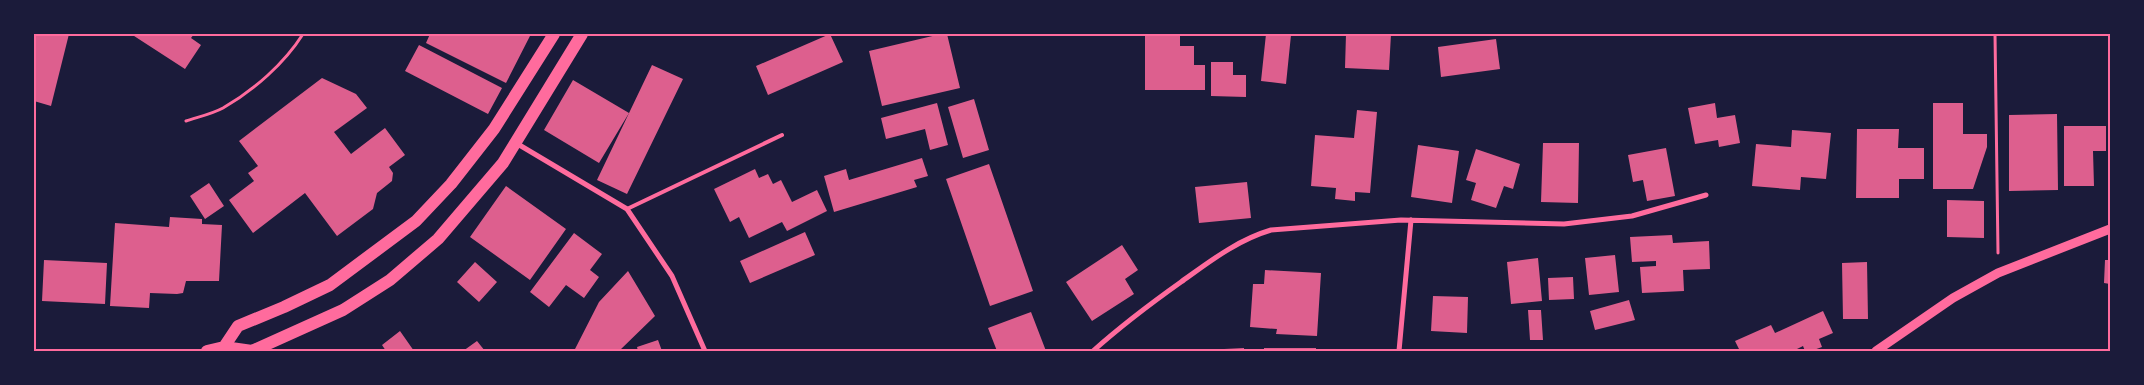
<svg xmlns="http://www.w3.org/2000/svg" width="2144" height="385" viewBox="0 0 2144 385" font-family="'Exo 2',sans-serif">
  <rect width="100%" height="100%" fill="#1b1b3a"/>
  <path fill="#dd5f8e" d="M34 34H69L51 106 34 101Z
    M131 34H194L191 38 201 45 185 69Z
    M430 34H531L506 83 426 43Z
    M830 34 843 62 768 95 756 66Z
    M941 34H947L960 88 882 106 869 51Z
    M1266 34 1291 35 1286 84 1261 81Z
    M1346 34H1391L1389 70 1345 68Z
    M1145 35H1180V46H1194V65H1205V90H1145Z
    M1496 39 1500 69 1441 77 1438 47Z
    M419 45 502 88 488 114 405 71Z
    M1211 62H1233V75H1246V97L1211 96Z
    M652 65 683 79 627 194 597 180Z
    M322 78 356 94 367 108 334 132 351 154 385 128 405 155 389 167 393 173 392 181 377 193 373 209 337 236 305 193 253 233 229 200 254 181 248 173 258 166 239 141Z
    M573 80 629 113 599 163 544 130Z
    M974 99 989 150 963 158 948 107Z
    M937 103 948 145 930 150 925 129 886 139 881 118Z
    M1715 103 1717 118 1735 115 1740 143 1719 147 1718 140 1695 144 1688 108Z
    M1933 103H1963V134H1987V147L1973 189H1933Z
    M1357 110 1377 112 1370 193 1355 192V201L1335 199 1336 188 1311 186 1315 135 1354 138Z
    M2057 114 2058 190 2009 191V115Z
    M2064 126H2106V151H2093L2094 186H2064Z
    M1857 129H1899L1898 148H1924V179H1899V198H1856Z
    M1792 130 1831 133 1826 179 1801 177 1800 190 1752 186 1756 144 1791 147Z
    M1543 143H1579L1578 203 1541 202Z
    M1418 145 1459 151 1452 203 1411 197Z
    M1666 148 1675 196 1647 201 1643 180 1633 182 1628 155Z
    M1476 149 1520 164 1513 189 1504 186 1496 208 1471 200 1476 183 1466 180Z
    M922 158 928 176 914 180 917 187 834 212 824 176 846 169 849 180Z
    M989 164 1033 291 990 306 946 179Z
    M755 169 759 178 768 174 773 184 781 180 792 202 817 190 827 211 787 231 782 222 749 238 739 217 730 222 714 189Z
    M1247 182 1251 218 1199 223 1195 187Z
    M209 183 224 206 205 219 190 196Z
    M506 186 566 229 530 280 470 237Z
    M1947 200 1984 201V238L1947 237Z
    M170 217 202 219V224L222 225 219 281H186L183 293 177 294 150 293 149 308 110 306 115 223 169 227Z
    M805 232 815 255 750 283 740 261Z
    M574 233 602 254 590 270 599 277 584 298 566 285 549 307 530 292Z
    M1672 235 1673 243 1709 241 1710 269 1683 270 1684 291 1642 293 1640 267 1656 266V261L1632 262 1630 237Z
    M1122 245 1138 270 1125 279 1134 294 1092 321 1066 282Z
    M1615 255 1619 292 1589 295 1585 258Z
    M1538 258 1542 301 1511 304 1507 262Z
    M44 260 107 263 105 304 42 301Z
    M2105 260H2110V284L2104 283Z
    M475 262 497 282 479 302 457 282Z
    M1867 262 1868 319H1843L1842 263Z
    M1265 270 1321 273 1317 336 1276 334 1277 329 1250 327 1253 284H1264Z
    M628 271 655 316 619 351H574L599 302Z
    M1573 277 1574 299 1549 300 1548 278Z
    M1433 296 1468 297 1467 333 1431 331Z
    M1629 300 1635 320 1595 330 1590 311Z
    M1528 310H1541L1543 340H1530Z
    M1823 311 1833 333 1819 339 1822 347 1811 351H1805L1803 346 1793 351H1740L1735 341 1771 325 1775 333Z
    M1031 312 1046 351H997L988 328Z
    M400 331 414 351H386L382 345Z
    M658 340 662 351H638L637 347Z
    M477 341 485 351H463Z
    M1244 348V351H1204V350Z
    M1264 348H1316V351H1264Z"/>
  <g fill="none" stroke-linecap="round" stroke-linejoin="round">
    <path stroke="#ff6b9d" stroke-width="3" d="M1995 34 1998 253
      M186 121C198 117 212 114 223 108 254 90 284 64 303 34"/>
    <path stroke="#ff6b9d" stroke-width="4" d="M627 209 782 135"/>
    <path stroke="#ff6b9d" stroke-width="5" d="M516 143 627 209 672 276 705 351
      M1093 351C1121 326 1150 304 1181 282 1209 262 1237 240 1271 230L1401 220 1564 224 1632 216 1706 195
      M1399 351 1411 220"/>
    <path stroke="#ff6b9d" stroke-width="9" d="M1876 351 1953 298 1998 273 2110 229"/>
    <path stroke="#ff6b9d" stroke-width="12" d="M224 347 238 326 284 307 330 285 416 221 451 184 494 129 554 34
      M207 351 224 347 252 351 343 310 390 280 438 239 503 163 582 34"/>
  </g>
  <rect width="2144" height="385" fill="none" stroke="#1b1b3a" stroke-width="70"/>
  <rect x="35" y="35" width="2074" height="315" fill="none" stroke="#ff6b9d" stroke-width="2"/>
</svg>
